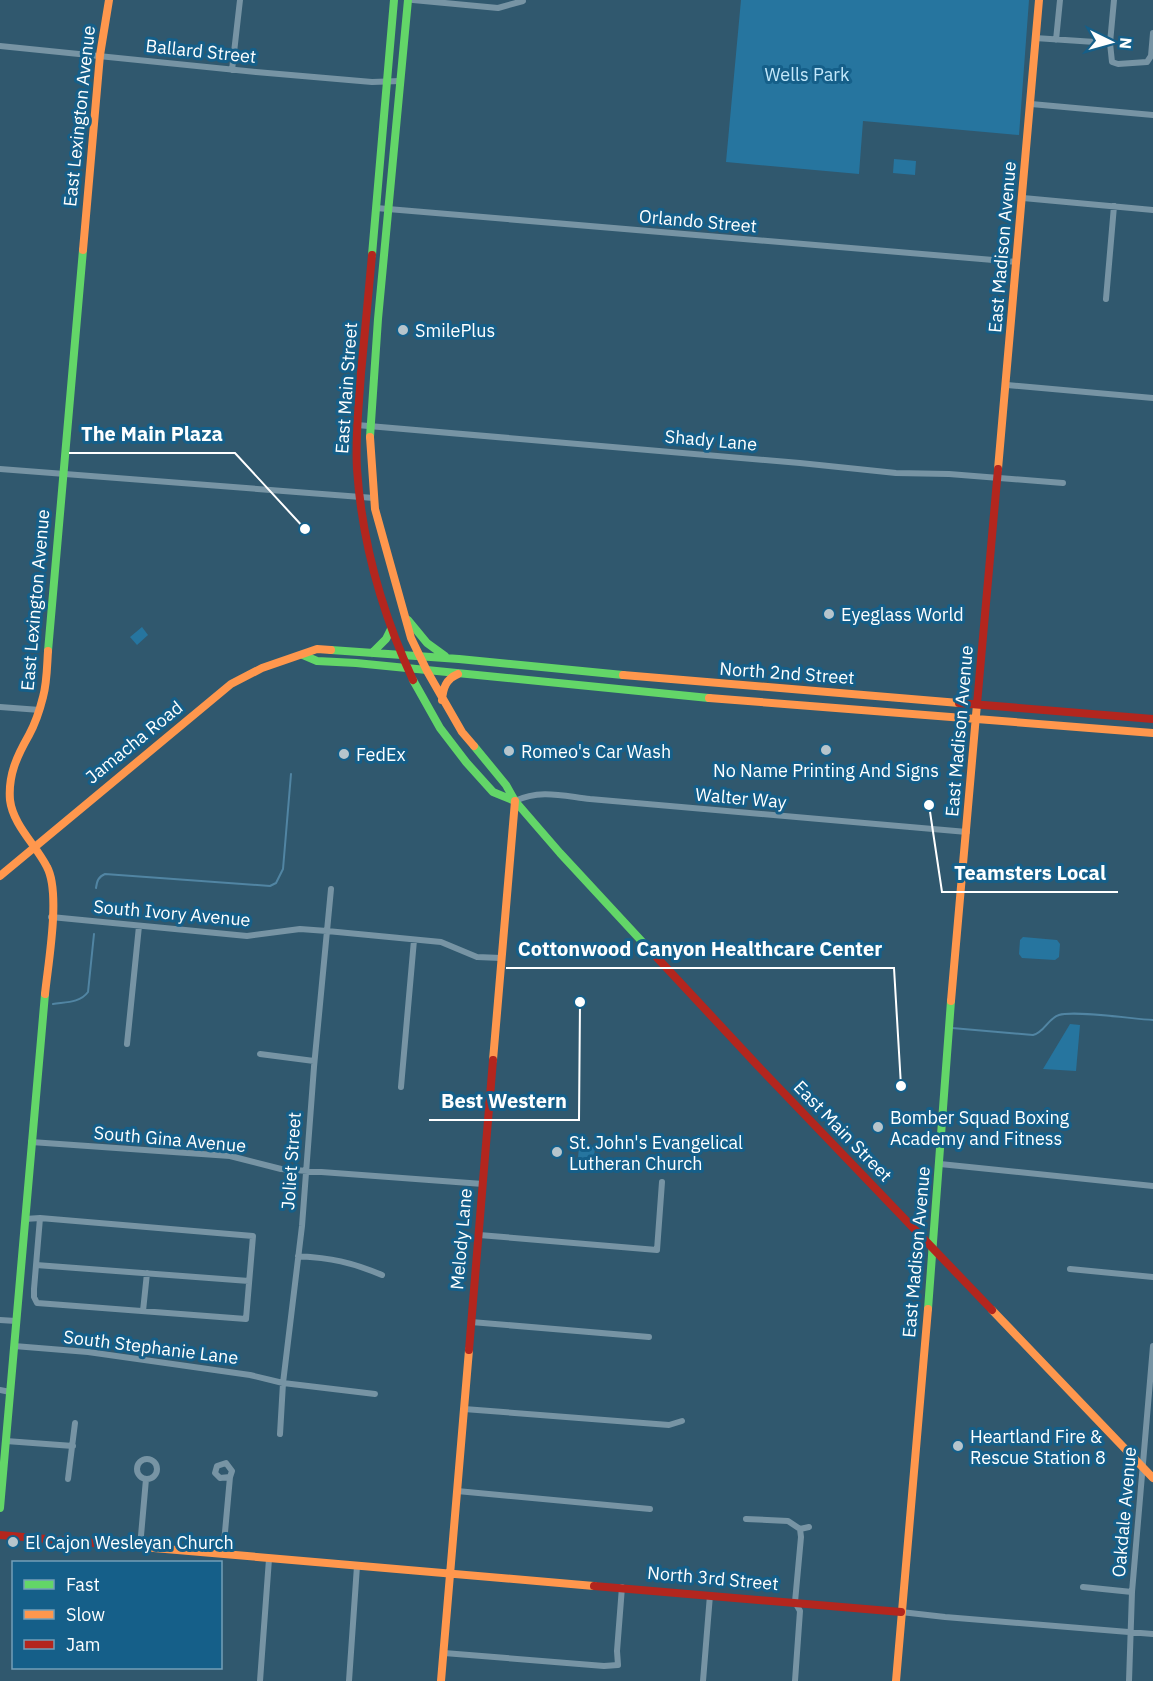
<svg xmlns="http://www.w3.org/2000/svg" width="1153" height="1681" viewBox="0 0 1153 1681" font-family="'IBM Plex Sans',sans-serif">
  <rect width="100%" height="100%" fill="#30586e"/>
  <path fill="#26759f" d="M741 0H1029L1019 135 863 121 859 174 726 162Z
    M894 159 916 161 915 175 893 173Z
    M142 627 148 635 137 645 130 637Z
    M1023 937 1057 940 1060 944 1059 957 1055 960 1022 958 1019 954 1020 940Z
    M1070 1024 1080 1025 1076 1071 1043 1069Z
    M579 1146 595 1147 594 1159 578 1158Z"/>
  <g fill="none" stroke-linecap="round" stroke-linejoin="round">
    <path stroke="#5185a3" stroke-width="2" d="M96 888C97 881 98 877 105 874L270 886 276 883 283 869 291 774
      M53 1004C65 1002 80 1003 88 992L94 934
      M952 1028 1033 1035C1045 1032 1047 1019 1059 1015 1074 1010 1133 1019 1153 1020"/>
    <path stroke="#7794a4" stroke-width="6" d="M413 0 498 8 523 1
      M1114 0 1110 43 1112 62 1118 64 1147 62 1151 56 1153 33
      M1035 38 1110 43
      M1056 40 1060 0
      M0 46 256 72 372 82 400 81
      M232 70 240 0
      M1031 104 1153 115
      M1023 198 1153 210
      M376 208 1017 262
      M1106 299 1114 206
      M1007 385 1153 398
      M357 425 800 463 896 473 949 474 1063 483
      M0 469 374 498
      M0 707 40 710
      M515 801C540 789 563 796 590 799L967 832
      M51 917 247 936 300 929 327 931 441 942 477 957 501 958
      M127 1044 139 926
      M260 1054 314 1061
      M401 1087 414 940
      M31 1142 230 1156 281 1169 483 1184
      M940 1164 1153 1186
      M25 1219 40 1218 253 1236 246 1319 37 1303 34 1297V1289L40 1218
      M479 1235 657 1250 662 1182
      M298 1256C331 1258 351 1262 382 1275
      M36 1265 249 1281
      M1070 1269 1153 1277
      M143 1311 147 1273
      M0 1320 16 1321
      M471 1322 649 1337
      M14 1346 88 1352 250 1375 283 1383 375 1394
      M0 1390 10 1392
      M464 1409 669 1425 682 1421
      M280 1434 283 1383 302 1226 314 1067 331 889
      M6 1441 73 1446
      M137 1469a10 10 0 1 1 20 0a10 10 0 1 1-20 0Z
      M68 1479 75 1423
      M457 1491 650 1509
      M746 1519 788 1521 800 1529 801 1537 795 1602 800 1611 795 1681
      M800 1529 809 1527
      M142 1547H140L146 1479
      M223 1554 230 1477 232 1471 226 1463 217 1466 215 1473 220 1478 230 1477
      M1083 1587 1132 1592
      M901 1612 945 1617 1153 1634
      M444 1653 604 1666 618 1665 617 1651 622 1587
      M260 1681 269 1559
      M349 1681 357 1566
      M703 1681 710 1595
      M1129 1681 1132 1592 1153 1346"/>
    <path stroke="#63d668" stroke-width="8" d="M372 255 394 0
      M370 437 378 319 408 0
      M408 620 427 643 445 656
      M331 650 459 659 623 675
      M48 651 83 250
      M372 653 386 639 391 629
      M303 655 317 661 356 663 709 698
      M413 680 440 728 466 762 493 792 515 801
      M474 746 506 785 515 801 560 853 648 948
      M928 1309 951 1001
      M0 1508 45 994"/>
    <path stroke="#ff974d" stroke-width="8" d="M83 250 100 55 109 0
      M370 437 375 509 411 638 427 671 462 732 474 746
      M998 469 1039 0
      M623 675 959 703
      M709 698 1153 733
      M442 700C443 688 446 679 458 674
      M0 876 231 684 262 668 317 649 331 650
      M45 994C48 964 61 893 47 867 36 845 13 825 10 800 8 775 17 756 29 735 35 724 40 709 43 697 47 683 47 666 48 651
      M951 1001 977 704
      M493 1060 515 801
      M992 1310 1153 1478
      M142 1547 594 1586
      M441 1681 469 1350
      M896 1681 928 1309"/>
    <path stroke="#b3261e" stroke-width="8" d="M372 255C368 295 365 334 361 373 359 405 355 437 357 469 362 543 382 613 413 680
      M959 703 1153 719
      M977 704 998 469
      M648 948 758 1066 992 1310
      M469 1350 493 1060
      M0 1535 140 1547
      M594 1586 901 1612"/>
  </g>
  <g fill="#b7c5cc" stroke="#155f89" stroke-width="2">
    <circle cx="403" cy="330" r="6"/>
    <circle cx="829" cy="614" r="6"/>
    <circle cx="826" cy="750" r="6"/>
    <circle cx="509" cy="751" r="6"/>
    <circle cx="344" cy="754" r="6"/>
    <circle cx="878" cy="1127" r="6"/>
    <circle cx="557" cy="1152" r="6"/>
    <circle cx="958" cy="1446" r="6"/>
    <circle cx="13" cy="1542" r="6"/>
  </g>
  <g text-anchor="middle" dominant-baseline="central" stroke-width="6" stroke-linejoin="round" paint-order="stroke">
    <g font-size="18" fill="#fff" stroke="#155f89">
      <text transform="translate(201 51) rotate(6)">Ballard Street</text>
      <text transform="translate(79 116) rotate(-84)">East Lexington Avenue</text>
      <text transform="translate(698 221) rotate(5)">Orlando Street</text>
      <text transform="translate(1002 247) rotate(-85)">East Madison Avenue</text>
      <text transform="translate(346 388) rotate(-86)">East Main Street</text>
      <text transform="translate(711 440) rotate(5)">Shady Lane</text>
      <text transform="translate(35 600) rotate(-85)">East Lexington Avenue</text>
      <text transform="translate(787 673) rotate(4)">North 2nd Street</text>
      <text transform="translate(959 731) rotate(-85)">East Madison Avenue</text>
      <text transform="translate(134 742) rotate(-39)">Jamacha Road</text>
      <text transform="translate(741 798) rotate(5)">Walter Way</text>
      <text transform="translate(172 913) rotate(5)">South Ivory Avenue</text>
      <text transform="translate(843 1131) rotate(46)">East Main Street</text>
      <text transform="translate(170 1139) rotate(5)">South Gina Avenue</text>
      <text transform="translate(291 1161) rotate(-86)">Joliet Street</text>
      <text transform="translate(461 1239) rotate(-85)">Melody Lane</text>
      <text transform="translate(916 1252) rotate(-85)">East Madison Avenue</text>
      <text transform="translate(151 1347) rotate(7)">South Stephanie Lane</text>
      <text transform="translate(1124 1512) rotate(-85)">Oakdale Avenue</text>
      <text transform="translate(713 1578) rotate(5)">North 3rd Street</text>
    </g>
    <g font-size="18" fill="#c3e8fb" stroke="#155f89">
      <text x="807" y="74">Wells Park</text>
    </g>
    <g font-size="18" fill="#fff" stroke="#155f89" text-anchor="start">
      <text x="415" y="330">SmilePlus</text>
      <text x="841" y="614">Eyeglass World</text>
      <text x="521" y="751">Romeo's Car Wash</text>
      <text x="356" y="754">FedEx</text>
      <text x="826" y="770" text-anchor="middle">No Name Printing And Signs</text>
      <text x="890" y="1117">Bomber Squad Boxing<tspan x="890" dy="21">Academy and Fitness</tspan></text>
      <text x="569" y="1142">St. John's Evangelical<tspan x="569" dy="21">Lutheran Church</tspan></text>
      <text x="970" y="1436">Heartland Fire &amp;<tspan x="970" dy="21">Rescue Station 8</tspan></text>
      <text x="25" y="1542">El Cajon Wesleyan Church</text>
    </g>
  </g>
  <path fill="none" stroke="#fff" stroke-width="2" d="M305 529L235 453H69M929 805L942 892H1118M901 1086L894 968H506M580 1002L579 1120H429"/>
  <g fill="#fff" stroke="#155f89" stroke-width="2">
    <circle cx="305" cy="529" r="6"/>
    <circle cx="929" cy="805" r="6"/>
    <circle cx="901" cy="1086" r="6"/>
    <circle cx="580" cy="1002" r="6"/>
  </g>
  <g font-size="20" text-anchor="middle" font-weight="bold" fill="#fff" stroke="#155f89" stroke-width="6" stroke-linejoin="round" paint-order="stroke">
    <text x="152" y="441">The Main Plaza</text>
    <text x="1030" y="880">Teamsters Local</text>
    <text x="700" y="956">Cottonwood Canyon Healthcare Center</text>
    <text x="504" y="1108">Best Western</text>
  </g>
  <rect x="12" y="1561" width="210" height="108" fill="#155f89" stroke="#739fb8" stroke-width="1.5"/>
  <rect x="24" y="1580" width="30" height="9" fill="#63d668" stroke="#739fb8" stroke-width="1.5"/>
  <text x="66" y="1591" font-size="18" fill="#ffffff">Fast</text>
  <rect x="24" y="1610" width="30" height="9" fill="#ff974d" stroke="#739fb8" stroke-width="1.5"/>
  <text x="66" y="1621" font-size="18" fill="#ffffff">Slow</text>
  <rect x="24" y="1640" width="30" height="9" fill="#b3261e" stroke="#739fb8" stroke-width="1.5"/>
  <text x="66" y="1651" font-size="18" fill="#ffffff">Jam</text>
  <g transform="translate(1111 42) rotate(95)" stroke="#155f89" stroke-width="4.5" paint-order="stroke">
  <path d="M0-4.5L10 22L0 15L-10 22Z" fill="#ffffff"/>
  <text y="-9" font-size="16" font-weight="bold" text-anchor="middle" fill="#ffffff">N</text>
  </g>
</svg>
